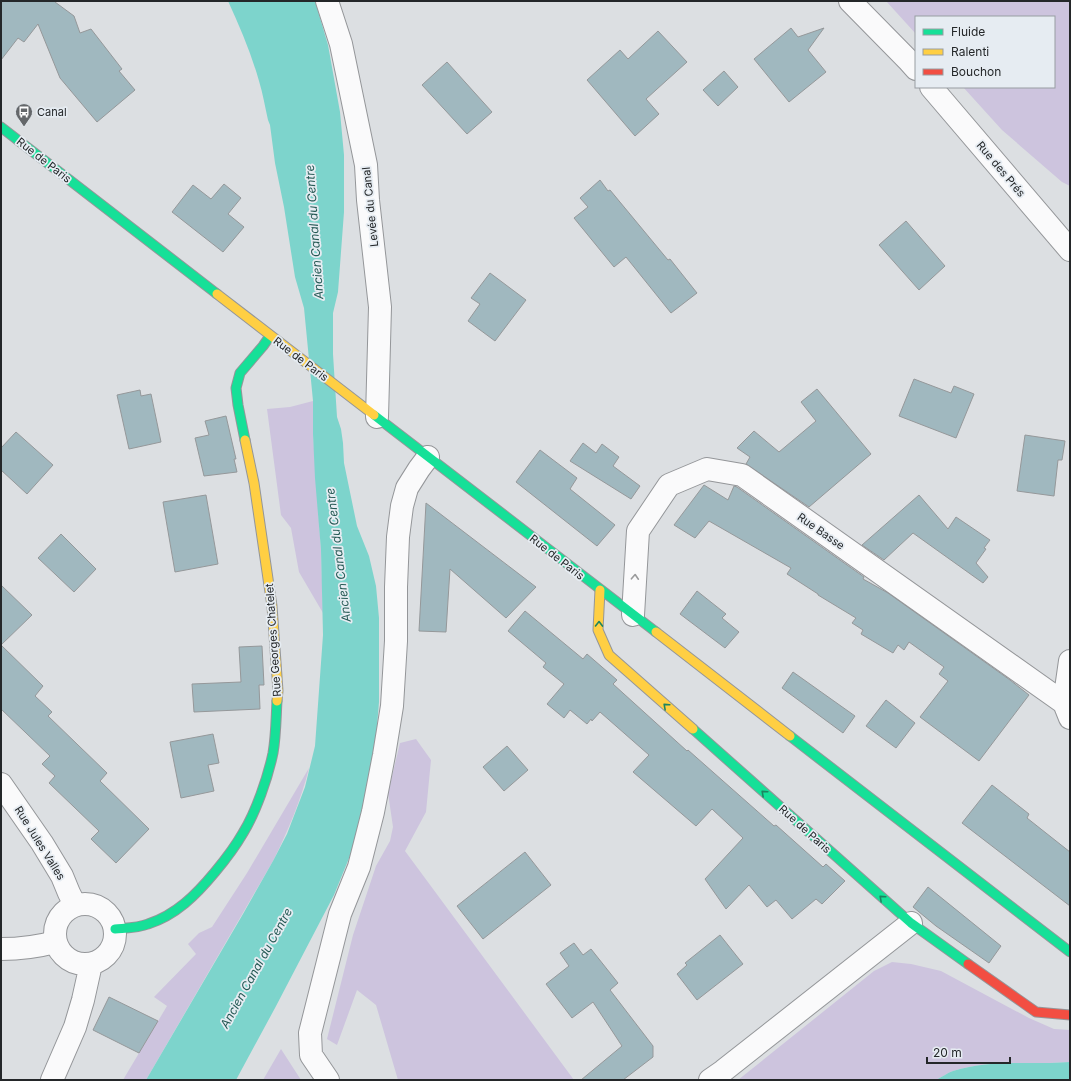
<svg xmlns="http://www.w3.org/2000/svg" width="1071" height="1081" viewBox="0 0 1071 1081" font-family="Inter,sans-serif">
  <rect width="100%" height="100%" fill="#dcdfe2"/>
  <path fill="#cdc4de" d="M886 1H1070V186L1062 182 1002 130 963 87H1054V17H916V34Z
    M313 401V434L321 550 323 613 299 572 291 528 281 515 267 409 290 407Z
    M416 739 431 760 426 812 405 851 574 1080H398L376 1005 357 990 337 1045 327 1039 353 935 376 866 390 841 393 827 388 793 400 743Z
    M309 768C301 800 288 831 273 861L146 1080H123L167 1006 154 997 196 954 188 944 199 933 212 927 247 873Z
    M892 962 911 964 941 971 1029 1018 1054 1029 1070 1030V1062C1031 1065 991 1059 953 1071 947 1073 942 1077 936 1080H738L874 971Z
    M281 1049 301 1080H263Z"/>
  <path fill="#7dd4cc" d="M228 1H315L328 45 330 56 340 112 344 155V212L338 292 333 313V354L337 417 341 429 343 443 344 463 357 526 369 556 376 586 379 618V702L377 726 374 754 356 841 334 895 275 1008 236 1080H146L243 914 273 861 287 834 305 787 315 746 323 635 321 550 315 478 313 434V401L304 308 295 277 284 207 275 163 270 125 268 120C265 107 263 94 259 81 251 53 240 27 228 1Z
    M1070 1062V1080H936C942 1077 947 1073 953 1071 991 1059 1031 1065 1070 1062Z"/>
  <path fill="#a0b8bf" stroke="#95989a" d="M1 1H56L55 2 74 16 80 33 91 29 122 69 119 71 135 90 97 122 60 78 38 24 24 42 18 38 1 60Z
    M791 28 798 37 824 28 808 50 826 72 789 102 754 59Z
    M658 31 687 62 646 99 659 114 635 136 587 80 620 50 628 59Z
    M447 62 492 112 467 134 422 85Z
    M724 71 738 87 718 106 703 90Z
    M600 180 608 191 610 190 668 260 670 259 697 293 671 313 626 257 614 267 574 218 588 207 580 198Z
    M224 184 241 198 228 214 244 227 223 252 172 212 193 185 211 199Z
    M906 221 945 266 919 290 879 245Z
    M490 273 526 300 495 341 468 321 480 304 471 298Z
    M914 379 951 393 954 386 974 394 956 438 899 416Z
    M817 389 871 454 809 507 746 464 750 457 737 448 754 431 779 452 816 421 801 402Z
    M140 390 141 396 151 394 161 442 129 449 117 395Z
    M226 416 236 459H234L237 472 204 476 195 438 209 435 205 421Z
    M16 432 53 465 27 494 1 470V448Z
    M1025 435 1065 441 1062 460H1058L1054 496 1017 491Z
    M583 443 596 453 602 444 619 457 613 466 640 486 631 499 570 461Z
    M540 450 577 478 570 489 615 525 597 546 516 482Z
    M704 485 728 500 734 486 737 487 864 577 863 579 888 593 1010 680 1029 695 979 761 920 717 948 681 939 674 944 667 909 642 904 650 898 645 893 653 861 634 863 630 852 623 856 618 818 595V594L787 574 791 568 709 521 695 538 674 525Z
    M206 495 218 564 175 572 163 502Z
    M919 495 948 529 956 517 990 540 984 548 986 549 976 563 988 577 983 583 913 533 884 560 862 545Z
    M426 503 536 587 506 618 450 569 446 632 419 631Z
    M61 534 96 569 74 592 38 558Z
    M1 585 32 615 1 645 43 686 35 696 52 712 48 716 107 773 100 781 149 829 116 863 91 839 99 831 49 783 55 776 42 764 50 756 1 709Z
    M697 591 726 614 722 618 739 632 725 648 680 614Z
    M525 611 583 659 587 654 617 680 613 684 687 751 688 750 774 826 776 825 823 867 826 864 845 881 822 904 816 899 792 919 776 900 767 907 749 885 726 909 705 879 743 838 712 809 696 826 633 772 649 755 600 712 592 721 591 719 587 724 570 710 564 718 547 704 564 684 543 667 546 663 508 631Z
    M262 646 264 685H259L260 709 194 712 192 684 241 682 239 647Z
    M793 672 855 716 843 733 782 688Z
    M886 700 915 723 896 748 866 726Z
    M213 734 219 763 208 765 214 791 181 798 170 742Z
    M507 746 528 770 504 791 483 767Z
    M992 785 1029 814 1027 818 1070 852V906L962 823Z
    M525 852 551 885 483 939 457 906Z
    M928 887 1001 946 989 963 936 926 913 907Z
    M720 935 743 964 697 1000 677 974 687 965 685 963Z
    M574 943 583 955 591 949 618 983 610 990 653 1046V1057L623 1080H581L622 1046 593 1002 572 1018 546 984 569 966 560 953Z
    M109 997 158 1021 139 1053 93 1030Z"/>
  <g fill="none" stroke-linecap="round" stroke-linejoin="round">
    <g stroke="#949699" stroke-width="24">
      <path id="street" d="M327 1 341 44 366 165 368 200 380 307 377 417
        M850 1 908 60 916 69
        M931 87 1070 250
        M633 615 638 531 669 485 707 469 742 475 1064 703 1070 718
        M1064 703 1070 661
        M1 784 42 843 62 876 69 893 75 905
        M55 934a30 30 0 1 1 60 0a30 30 0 1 1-60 0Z
        M1 949C20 949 37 947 55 942
        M52 1080 75 1027 83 1000 91 964
        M328 1080 311 1055 310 1033 340 914 359 867 373 812 384 755 392 706 396 641V587L398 537 402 506 407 488 419 469 428 457
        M710 1080 723 1071 911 923"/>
    </g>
    <g stroke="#949699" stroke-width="11">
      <path id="fast" d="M1 127 217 294
        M374 415 656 632
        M245 440 238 405 236 388 240 373 263 346 270 336
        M693 729 911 923 968 964
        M790 736 1070 952
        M115 929C126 928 138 928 148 924 176 915 196 895 215 872 225 860 235 847 243 833 256 812 268 777 273 753 276 736 276 718 277 701"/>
    </g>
    <g stroke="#949699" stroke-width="11">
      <path id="slow" d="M217 294 374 415
        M245 440 254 483 272 606 278 691 277 701
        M600 590 598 630 609 655 693 729
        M656 632 790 736"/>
    </g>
    <g stroke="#949699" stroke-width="11">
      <path id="jam" d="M968 964 1036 1012 1070 1015"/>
    </g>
    <use href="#street" stroke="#fafafb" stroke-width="22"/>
    <use href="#fast" stroke="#16e098" stroke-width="9"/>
    <use href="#slow" stroke="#ffcf43" stroke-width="9"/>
    <use href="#jam" stroke="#f24e42" stroke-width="9"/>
  </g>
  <defs><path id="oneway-chevron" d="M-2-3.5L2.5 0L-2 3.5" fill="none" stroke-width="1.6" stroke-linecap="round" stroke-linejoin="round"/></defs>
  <use stroke="#9a9b9c" href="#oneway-chevron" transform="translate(635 577) rotate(-87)"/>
  <g stroke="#1d8460">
    <use href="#oneway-chevron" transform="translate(599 624) rotate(-89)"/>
    <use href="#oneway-chevron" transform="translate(666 706) rotate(-138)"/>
    <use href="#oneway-chevron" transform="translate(764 793) rotate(-138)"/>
    <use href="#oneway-chevron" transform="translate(882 898) rotate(-138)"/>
  </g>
  <defs>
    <g id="bus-pin" transform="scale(0.9)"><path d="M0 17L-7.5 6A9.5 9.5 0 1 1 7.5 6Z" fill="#64676a" stroke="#e6ecf2"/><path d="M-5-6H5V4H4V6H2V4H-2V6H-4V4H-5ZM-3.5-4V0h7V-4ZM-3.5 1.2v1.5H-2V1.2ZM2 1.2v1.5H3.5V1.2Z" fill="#fff"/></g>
  </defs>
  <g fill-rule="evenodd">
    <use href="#bus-pin" x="24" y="112"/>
  </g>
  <g text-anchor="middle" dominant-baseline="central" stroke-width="3.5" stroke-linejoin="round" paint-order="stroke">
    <g font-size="11" fill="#242729" stroke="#e6ecf2" text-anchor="start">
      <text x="37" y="112">Canal</text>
    </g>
    <g font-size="11" fill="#242729" stroke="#e6ecf2">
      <text transform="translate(44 160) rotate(38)">Rue de Paris</text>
      <text transform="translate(1001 169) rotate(50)">Rue des Prés</text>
      <text transform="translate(370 207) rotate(-96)">Levée du Canal</text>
      <text transform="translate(301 359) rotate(37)">Rue de Paris</text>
      <text transform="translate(821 531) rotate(35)">Rue Basse</text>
      <text transform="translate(557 557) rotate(38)">Rue de Paris</text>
      <text transform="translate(273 640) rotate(-94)">Rue Georges Chatelet</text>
      <text transform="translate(805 829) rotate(42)">Rue de Paris</text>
      <text transform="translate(40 843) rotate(58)">Rue Jules Valles</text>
    </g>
    <g font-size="12" font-style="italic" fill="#255954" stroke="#e6ecf2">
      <text transform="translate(314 232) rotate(-94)">Ancien Canal du Centre</text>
      <text transform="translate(338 555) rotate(-97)">Ancien Canal du Centre</text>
      <text transform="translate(256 968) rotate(-61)">Ancien Canal du Centre</text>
    </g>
  </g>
  <rect width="1071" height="1081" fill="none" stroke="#242729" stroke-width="4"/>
  <rect x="915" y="16" width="140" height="72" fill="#e6ecf2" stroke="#989da2"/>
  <rect x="923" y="29" width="20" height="6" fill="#16e098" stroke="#989da2"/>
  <text x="951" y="36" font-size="12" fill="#242729">Fluide</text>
  <rect x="923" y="49" width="20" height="6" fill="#ffcf43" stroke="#989da2"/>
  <text x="951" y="56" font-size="12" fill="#242729">Ralenti</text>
  <rect x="923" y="69" width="20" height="6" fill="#f24e42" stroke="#989da2"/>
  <text x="951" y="76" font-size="12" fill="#242729">Bouchon</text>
  <path d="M927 1057v6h83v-6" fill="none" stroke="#242729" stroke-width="2"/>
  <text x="933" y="1057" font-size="12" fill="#242729" stroke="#e6ecf2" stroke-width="3" paint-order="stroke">20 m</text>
</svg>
